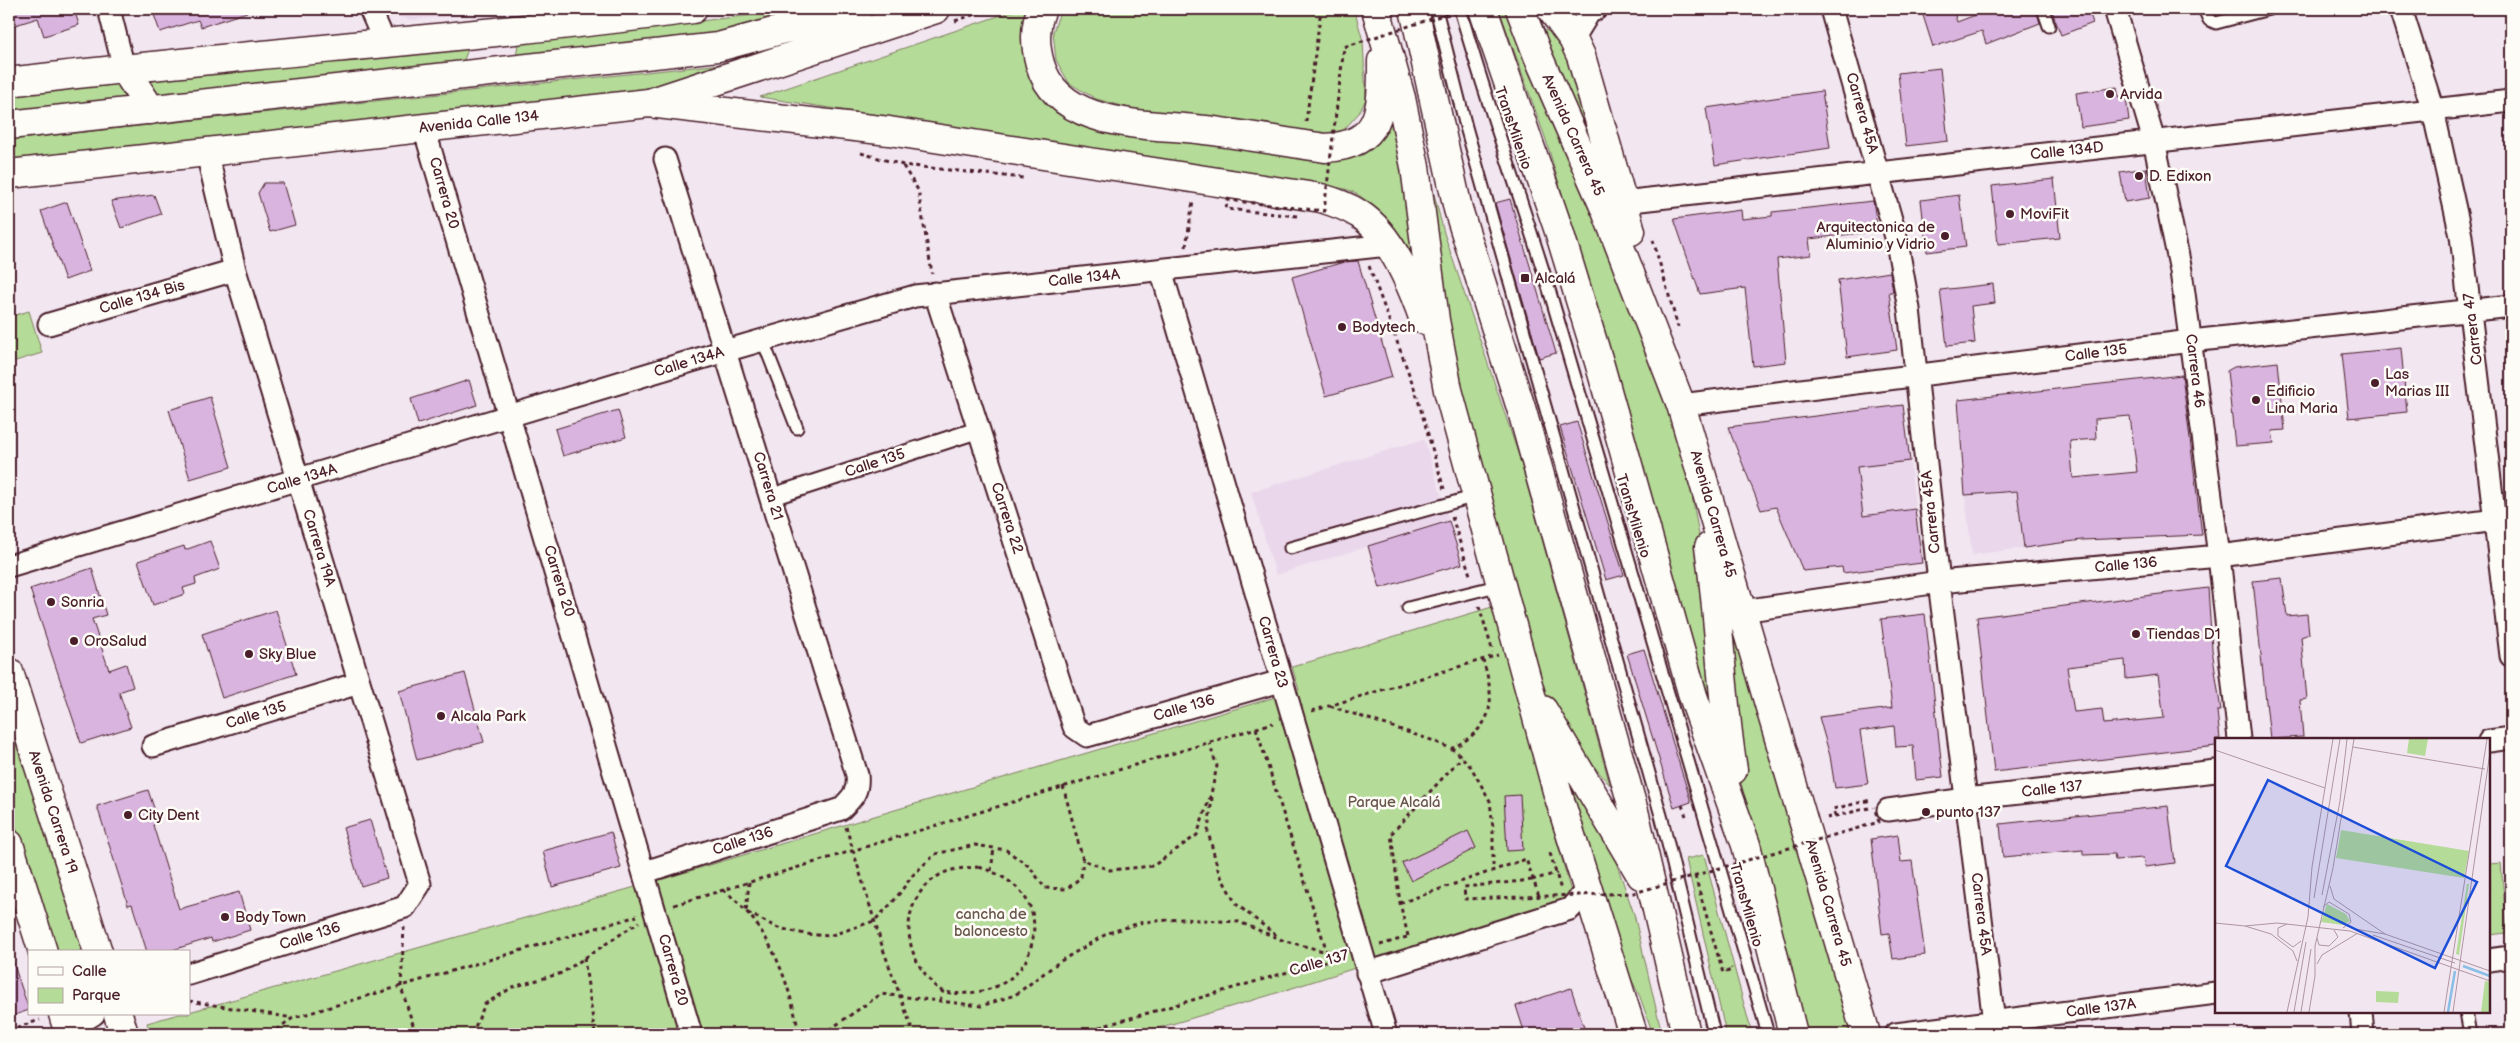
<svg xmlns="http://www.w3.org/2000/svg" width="2520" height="1043" viewBox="0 0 2520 1043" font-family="'Balsamiq Sans',sans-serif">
  <rect width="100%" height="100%" fill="#f2e6f0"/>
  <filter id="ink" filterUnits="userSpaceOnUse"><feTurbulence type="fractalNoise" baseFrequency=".02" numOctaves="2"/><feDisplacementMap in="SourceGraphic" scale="10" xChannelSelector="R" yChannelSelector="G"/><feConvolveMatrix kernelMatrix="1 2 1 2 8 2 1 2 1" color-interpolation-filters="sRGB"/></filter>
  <g filter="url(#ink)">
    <path fill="#ead7eb" d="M393 9H511L411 20 399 17Z
      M1424 439 1449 521 1276 575 1251 492Z
      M1910 461 1915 509 1891 512 1898 566 1868 570 1857 467Z
      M2017 491 2023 548 1972 555 1965 495Z"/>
    <path fill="#b4db97" stroke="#7f7d61" d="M804 9H841L720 42 516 60 518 42Z
      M1019 9H1029L1041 91 1325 159 1381 135 1393 120 1410 227 1415 271C1402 249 1377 202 1353 192 1348 189 1340 188 1334 187L760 97Z
      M1061 9H1354L1363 41 1366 99 1359 113 1341 133 1314 138 1130 108 1096 99 1069 83 1056 60 1053 32Z
      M1499 9H1510L1647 336 1687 468 1704 563 1714 715 1624 401 1546 140Z
      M1543 30 1553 32 1566 46 1597 161Z
      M469 46 464 60 453 68 158 100 150 91 153 77Z
      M731 63 693 84 9 168V140Z
      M115 83 128 86 129 95 124 103 9 118V95Z
      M1433 190 1444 233 1519 456 1610 785C1581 753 1557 718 1536 679L1461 401 1428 191Z
      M29 311 42 353 9 363V317Z
      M1492 607 1573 899 1267 996 1138 1034H150L147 1023 179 1014H189V1012L639 886 1299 690 1292 667Z
      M1733 636 1792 813 1858 1034H1806L1741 783 1735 719Z
      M9 710 86 952H56L9 805Z
      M1558 759 1606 833 1634 914 1662 1034H1653L1640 997 1624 964Z
      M1704 855 1752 1034H1726L1686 859Z
      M2501 863 2507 933 2489 935V864Z"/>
    <path fill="#d8b4df" stroke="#4a1f2b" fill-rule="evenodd" d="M9 9H74L79 25 44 36 38 18 9 27Z
      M152 9H246L247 12 201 27 198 20 160 32Z
      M1921 9H1953L1957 22 1991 9H2036L2040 23 1986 44 1982 31 1933 47Z
      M2051 9H2088L2093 23 2061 35Z
      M1940 68 1948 141 1906 146 1898 73Z
      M2117 87 2119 99 2126 98 2129 120 2081 127 2076 93Z
      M1822 91 1830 148 1715 165 1706 108Z
      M2146 168 2150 198 2125 202 2120 172Z
      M2054 179 2060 238 1998 244 1992 186Z
      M264 183H283L295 225 270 232 258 193Z
      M154 195 161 214 121 228 111 201Z
      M1959 195 1966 247 1927 252 1921 200Z
      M1510 199 1556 353 1539 358 1495 203Z
      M1873 201 1878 231 1809 239 1811 255 1777 259 1786 362 1753 366 1745 288 1700 294 1674 219 1741 210 1742 219 1772 216V212Z
      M67 202 90 271 65 280 41 211Z
      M1358 261 1392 377 1326 396 1292 277 1344 262Z
      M1890 272 1893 292H1889L1897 350 1847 357 1838 280Z
      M1993 284 1995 303 1971 306 1975 343 1947 346 1940 290Z
      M2401 348 2407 412 2349 418 2342 354Z
      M2278 362 2285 430 2272 431 2274 443 2235 446 2227 371 2234 367Z
      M2182 375 2202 535 2082 540 2024 548 2017 491 1965 495 1958 400ZM2130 416 2137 472 2073 478 2070 441 2096 439 2095 419Z
      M469 380 477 405 418 424 411 399Z
      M210 397 231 467 190 479 169 410Z
      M1903 405 1910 461 1857 467 1863 516 1915 509 1922 563 1843 573 1842 567 1803 571 1776 507 1761 510 1728 427Z
      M618 410 626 437 563 456 555 429Z
      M1577 422 1624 575 1606 580 1560 427Z
      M1449 521 1462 564 1380 588 1368 546Z
      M210 541 220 569 195 578 196 584 183 588 185 594 153 605 138 561 184 546 185 550Z
      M92 568 106 615 92 619 109 670 126 664 133 687 119 692 131 727 81 743 30 589Z
      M2282 578 2287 616 2307 614 2309 634 2301 637 2307 699 2300 700 2303 737 2270 739 2253 581Z
      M2208 588 2212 649 2221 711H2217L2220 739H2216V746L1994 772 1977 617ZM2125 660 2126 679 2158 675 2164 718 2104 724 2102 709 2074 712 2067 667Z
      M276 610 296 674 222 698 202 634Z
      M1925 614 1943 777 1916 780 1913 746 1896 747 1894 726 1860 731 1868 784 1835 788 1830 756 1819 717 1892 708 1881 619Z
      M1644 649 1691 802 1674 808 1627 654Z
      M465 673 484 742 417 760 399 691Z
      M148 790 159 823 153 825 179 909 239 892 250 930 212 942 211 938 166 952H147L132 904 128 905 97 806Z
      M1520 795 1523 850 1507 851 1504 796Z
      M2168 806 2175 863 2145 867 2143 858 2115 860 2114 854 2083 855V850L2003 857 2000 824Z
      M370 820 387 878 361 886 343 828Z
      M1468 831 1476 848 1411 881 1402 863Z
      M611 832 621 868 552 887 543 851Z
      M1898 835 1901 862 1912 861 1925 955 1893 959 1889 933 1882 934 1871 839Z
      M9 959H12L29 1010 9 1017Z
      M1571 988 1586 1034H1525L1516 1006Z"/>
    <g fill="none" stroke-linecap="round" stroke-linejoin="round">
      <g stroke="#4a1f2b" stroke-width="15">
        <path id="service" d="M1436 9 1466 127 1662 819 1714 1034
          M1460 9C1487 105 1522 200 1551 296 1625 542 1696 788 1768 1034
          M2043 9 2049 26
          M2204 9 2209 20 2216 23 2269 9
          M763 341 797 428
          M1290 548 1476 496
          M1408 608 1501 585
          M2466 1012 2470 1034"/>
      </g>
      <g stroke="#4a1f2b" stroke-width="20">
        <path id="pedestrian" d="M771 497 978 430"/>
      </g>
      <g stroke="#4a1f2b" stroke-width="25">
        <path id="minor" d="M109 9 124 68
          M370 9 385 43
          M1831 9 1896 237 1909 309 1939 582 1994 1022
          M2115 9 2154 141 2181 271 2219 556 2239 739
          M2401 9 2433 110 2461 236 2511 656
          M1573 39 1589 13 1596 9
          M424 128 691 1034
          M1623 202 2511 101
          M1161 270 1386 1034
          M935 293 1074 727 1087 736 1281 681
          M49 324 235 270
          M1681 405 2191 341 2511 306
          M9 566 725 351 915 296 1388 245
          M1742 611 1939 582 2219 556 2511 518
          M2489 741 2511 738
          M153 746 359 683
          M1888 810 1966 799 2216 771
          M645 872 841 809C852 798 859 792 857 775L665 159
          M2489 960 2511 957
          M1367 973 1570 909 1588 888
          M189 974 405 907 420 884 235 270 207 153
          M2361 1012 2363 1034
          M62 1034 94 1014
          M1896 1034 2216 993"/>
      </g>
      <g stroke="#4a1f2b" stroke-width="31">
        <path id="secondary" d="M9 672 98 952
          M9 844 43 952
          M63 1014 69 1034
          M118 1014 124 1034"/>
      </g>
      <g stroke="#4a1f2b" stroke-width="31">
        <path id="primary" d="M124 68 151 110
          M9 82C237 54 466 39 693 9
          M9 125 718 47 858 9
          M9 174 649 103 936 9"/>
      </g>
      <g stroke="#4a1f2b" stroke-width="31">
        <path id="trunk" d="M1042 9C1034 26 1035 46 1040 64 1059 130 1150 123 1205 130 1245 135 1285 142 1325 148 1383 145 1382 108 1382 61
          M1376 9 1401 98 1415 167 1435 320 1448 390 1557 791 1633 1034
          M1414 9 1458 209 1522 411 1635 815 1686 1034
          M1483 9 1559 231 1599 362 1693 696 1746 845 1793 1034
          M1520 9 1538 56 1606 211 1681 405 1866 1034
          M1551 9 1573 39 1581 56 1631 231
          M649 103 889 131 1321 198C1334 202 1347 206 1359 214 1391 234 1412 286 1424 320
          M1709 547C1720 621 1721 696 1733 770
          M1543 710 1641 875"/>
      </g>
      <path stroke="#4a1f2b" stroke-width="3" stroke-dasharray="4 4" stroke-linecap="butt" d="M955 21 990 9
        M1306 122 1321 9
        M861 153 903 165 1023 178
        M903 166 918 190 932 274
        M1653 240 1678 327
        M1186 247 1193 201
        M1369 266 1416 393 1444 489
        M1452 517 1471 578
        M1479 606 1493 652
        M1330 706 1434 741 1456 751 1471 767 1490 801 1493 828V871
        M1312 711 1498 655
        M1256 728 1327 952
        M1451 749C1495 726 1496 703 1483 660
        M1063 786 1083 860 1110 870 1153 866 1197 835 1211 794 1217 766 1209 743
        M1212 797 1208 832 1219 873 1236 904 1277 936
        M1682 805 1686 816
        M1835 816 1833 809 1871 800
        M1827 818 1869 808
        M846 827 883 949 914 1034
        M1550 853 1561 890
        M979 867C1024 881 1046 912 1027 958 1020 974 1002 986 986 990 973 993 958 995 945 992 935 989 929 979 923 971 901 941 904 897 938 876 951 868 964 868 979 867Z
        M991 871 994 848
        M1695 876 1723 973 1732 970 1731 968
        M1532 880 1557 873
        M749 882 746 912 778 928 805 934 829 936 874 921 893 902 913 875 935 854 975 845 1006 850 1030 867 1045 888 1067 889 1081 877 1083 860
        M723 890C769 924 789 980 799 1034
        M1400 903 1526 859 1539 896
        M674 905 1273 723
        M404 927 401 987 416 1034
        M1408 936 1400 903 1391 834 1462 757
        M1380 945 1407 937
        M584 958 595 1034
        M189 1001 293 1018
        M940 1001 943 991
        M9 1030 40 1020
        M270 1034 293 1018 637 916
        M472 1034 485 1004 513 987 562 973 639 922
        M823 1034 881 994 981 1006 1015 995 1059 962 1108 933 1143 922 1182 919 1239 922 1282 940 1327 952 1341 951
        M1076 1034 1343 956"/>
      <use href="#service" stroke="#fdfcf7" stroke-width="11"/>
      <use href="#pedestrian" stroke="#fdfcf7" stroke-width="16"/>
      <use href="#minor" stroke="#fdfcf7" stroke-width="21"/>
      <use href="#secondary" stroke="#fdfcf7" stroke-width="28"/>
      <use href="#primary" stroke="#fdfcf7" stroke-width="28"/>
      <use href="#trunk" stroke="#fdfcf7" stroke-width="28"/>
      <path stroke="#4a1f2b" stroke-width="3" stroke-dasharray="4 4" stroke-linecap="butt" d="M1297 216 1226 209 1227 200 1324 211 1344 47 1462 9
        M1532 880 1464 887 1465 899 1634 893 1879 822 1874 807"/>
    </g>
  </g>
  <g fill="#4a1f2b" stroke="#fdfcf7" stroke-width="2">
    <circle cx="2110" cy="94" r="5"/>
    <circle cx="2139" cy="176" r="5"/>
    <circle cx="2010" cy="214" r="5"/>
    <circle cx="1945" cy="236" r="5"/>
    <rect x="1520" y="273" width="10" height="10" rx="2.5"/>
    <circle cx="1342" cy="327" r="5"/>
    <circle cx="2375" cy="383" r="5"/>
    <circle cx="2256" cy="400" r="5"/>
    <circle cx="51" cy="602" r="5"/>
    <circle cx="2136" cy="634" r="5"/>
    <circle cx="74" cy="641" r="5"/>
    <circle cx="249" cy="654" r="5"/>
    <circle cx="441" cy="716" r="5"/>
    <circle cx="1926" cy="812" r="5"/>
    <circle cx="128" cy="815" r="5"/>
    <circle cx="225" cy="917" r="5"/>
  </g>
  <g text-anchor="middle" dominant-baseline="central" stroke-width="5" stroke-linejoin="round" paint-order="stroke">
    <g font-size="15" fill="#4a1f2b" stroke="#fdfcf7" text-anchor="start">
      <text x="2120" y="94">Arvida</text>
      <text x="2149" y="176">D. Edixon</text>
      <text x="2020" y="214">MoviFit</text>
      <text x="1935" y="227" text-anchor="end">Arquitectonica de<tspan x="1935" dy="17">Aluminio y Vidrio</tspan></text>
      <text x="1535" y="278">Alcalá</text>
      <text x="1352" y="327">Bodytech</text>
      <text x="2385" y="374">Las<tspan x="2385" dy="17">Marias III</tspan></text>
      <text x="2266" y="391">Edificio<tspan x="2266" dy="17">Lina Maria</tspan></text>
      <text x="61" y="602">Sonria</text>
      <text x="2146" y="634">Tiendas D1</text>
      <text x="84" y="641">OroSalud</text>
      <text x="259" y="654">Sky Blue</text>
      <text x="451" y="716">Alcala Park</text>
      <text x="1936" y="812">punto 137</text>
      <text x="138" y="815">City Dent</text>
      <text x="235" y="917">Body Town</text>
    </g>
    <g font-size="15" fill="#4a1f2b" stroke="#fdfcf7">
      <text transform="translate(1862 113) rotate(74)">Carrera 45A</text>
      <text transform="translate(479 122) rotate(-6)">Avenida Calle 134</text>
      <text transform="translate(1513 128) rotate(71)">TransMilenio</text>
      <text transform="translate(1573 135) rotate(66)">Avenida Carrera 45</text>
      <text transform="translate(2067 151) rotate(-6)">Calle 134D</text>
      <text transform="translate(444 193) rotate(74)">Carrera 20</text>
      <text transform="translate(1084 278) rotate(-6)">Calle 134A</text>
      <text transform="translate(142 297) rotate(-16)">Calle 134 Bis</text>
      <text transform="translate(2473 329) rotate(-97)">Carrera 47</text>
      <text transform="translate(2096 353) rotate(-7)">Calle 135</text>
      <text transform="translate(689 362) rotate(-17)">Calle 134A</text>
      <text transform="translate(2195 371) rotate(83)">Carrera 46</text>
      <text transform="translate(875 463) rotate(-18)">Calle 135</text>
      <text transform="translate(302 479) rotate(-17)">Calle 134A</text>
      <text transform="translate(768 486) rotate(73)">Carrera 21</text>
      <text transform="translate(1931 512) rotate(-96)">Carrera 45A</text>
      <text transform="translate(1713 514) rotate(74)">Avenida Carrera 45</text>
      <text transform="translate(1633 516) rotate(73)">TransMilenio</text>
      <text transform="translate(1007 518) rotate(72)">Carrera 22</text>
      <text transform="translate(319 548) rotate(73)">Carrera 19A</text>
      <text transform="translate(2126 565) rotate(-5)">Calle 136</text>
      <text transform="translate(559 581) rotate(73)">Carrera 20</text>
      <text transform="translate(1273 652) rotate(74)">Carrera 23</text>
      <text transform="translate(1184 708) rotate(-16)">Calle 136</text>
      <text transform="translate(256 715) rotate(-17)">Calle 135</text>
      <text transform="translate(2052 789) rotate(-6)">Calle 137</text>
      <text transform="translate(53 812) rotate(72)">Avenida Carrera 19</text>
      <text transform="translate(743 841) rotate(-18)">Calle 136</text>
      <text transform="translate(1828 903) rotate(74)">Avenida Carrera 45</text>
      <text transform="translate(1746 905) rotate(74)">TransMilenio</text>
      <text transform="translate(1981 914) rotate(83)">Carrera 45A</text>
      <text transform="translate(310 936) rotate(-17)">Calle 136</text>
      <text transform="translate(1319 963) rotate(-16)">Calle 137</text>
      <text transform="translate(673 970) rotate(74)">Carrera 20</text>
      <text transform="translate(2101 1008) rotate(-7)">Calle 137A</text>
    </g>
    <g font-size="15" fill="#6a574b" stroke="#fdfcf7">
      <text x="1394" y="802">Parque Alcalá</text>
      <text x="991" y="914">cancha de<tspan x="991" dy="17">baloncesto</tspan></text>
    </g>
  </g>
  <g transform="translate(2215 738)">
    <rect width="275" height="275" fill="#f2e6f0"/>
    <path d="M194 1H213L210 18 192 15ZM126 92 254 113 249 140 121 120ZM252 146H254L244 217 241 216ZM112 166 131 176 135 183 128 187 106 184ZM270 243 275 244V274H266ZM161 253 184 254 183 265 161 264Z" fill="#b4db97"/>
    <path fill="none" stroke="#89bfe7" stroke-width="2.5" d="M248 228 275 238M233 274 240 233"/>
    <path fill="none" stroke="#af96a1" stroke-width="1" d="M138 9 270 31M0 12 110 50M115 148 119 161 170 196M107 157 125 63 132 1M99 160 125 1M108 169 114 164 134 176 136 184 128 190M0 185 30 188 62 185 135 193 275 243M72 186 63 190V198L78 209 86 203M30 188 56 196 78 213 82 223M140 191 170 196 275 233M158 197 240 225M102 200 104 207 114 208 123 199 119 192M102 226 107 217 143 195M72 274 93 179 97 129 118 1M79 274 91 204M86 274 96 211M94 274 100 238V208L118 130 139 1M229 274 272 1M238 274 275 14"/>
    <path fill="#1d4ed8" fill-opacity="0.15" stroke="#1d4ed8" stroke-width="2.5" d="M53 42 262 144 220 230 11 128Z"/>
    <rect width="275" height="275" fill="none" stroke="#4a1f2b" stroke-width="2.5"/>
  </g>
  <rect width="2520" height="1043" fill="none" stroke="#fdfcf7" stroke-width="30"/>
  <rect x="15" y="15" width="2490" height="1013" fill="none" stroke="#4a1f2b" stroke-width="2" filter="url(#ink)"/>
  <rect x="28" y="950" width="162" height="65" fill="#fdfcf7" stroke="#b5a4a5"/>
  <rect x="38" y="967" width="25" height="8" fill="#fdfcf7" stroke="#b5a4a5"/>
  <text x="72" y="976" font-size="15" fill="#4a1f2b">Calle</text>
  <rect x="38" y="988" width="25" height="15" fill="#b4db97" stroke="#b5a4a5"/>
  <text x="72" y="1000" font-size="15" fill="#4a1f2b">Parque</text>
</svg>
